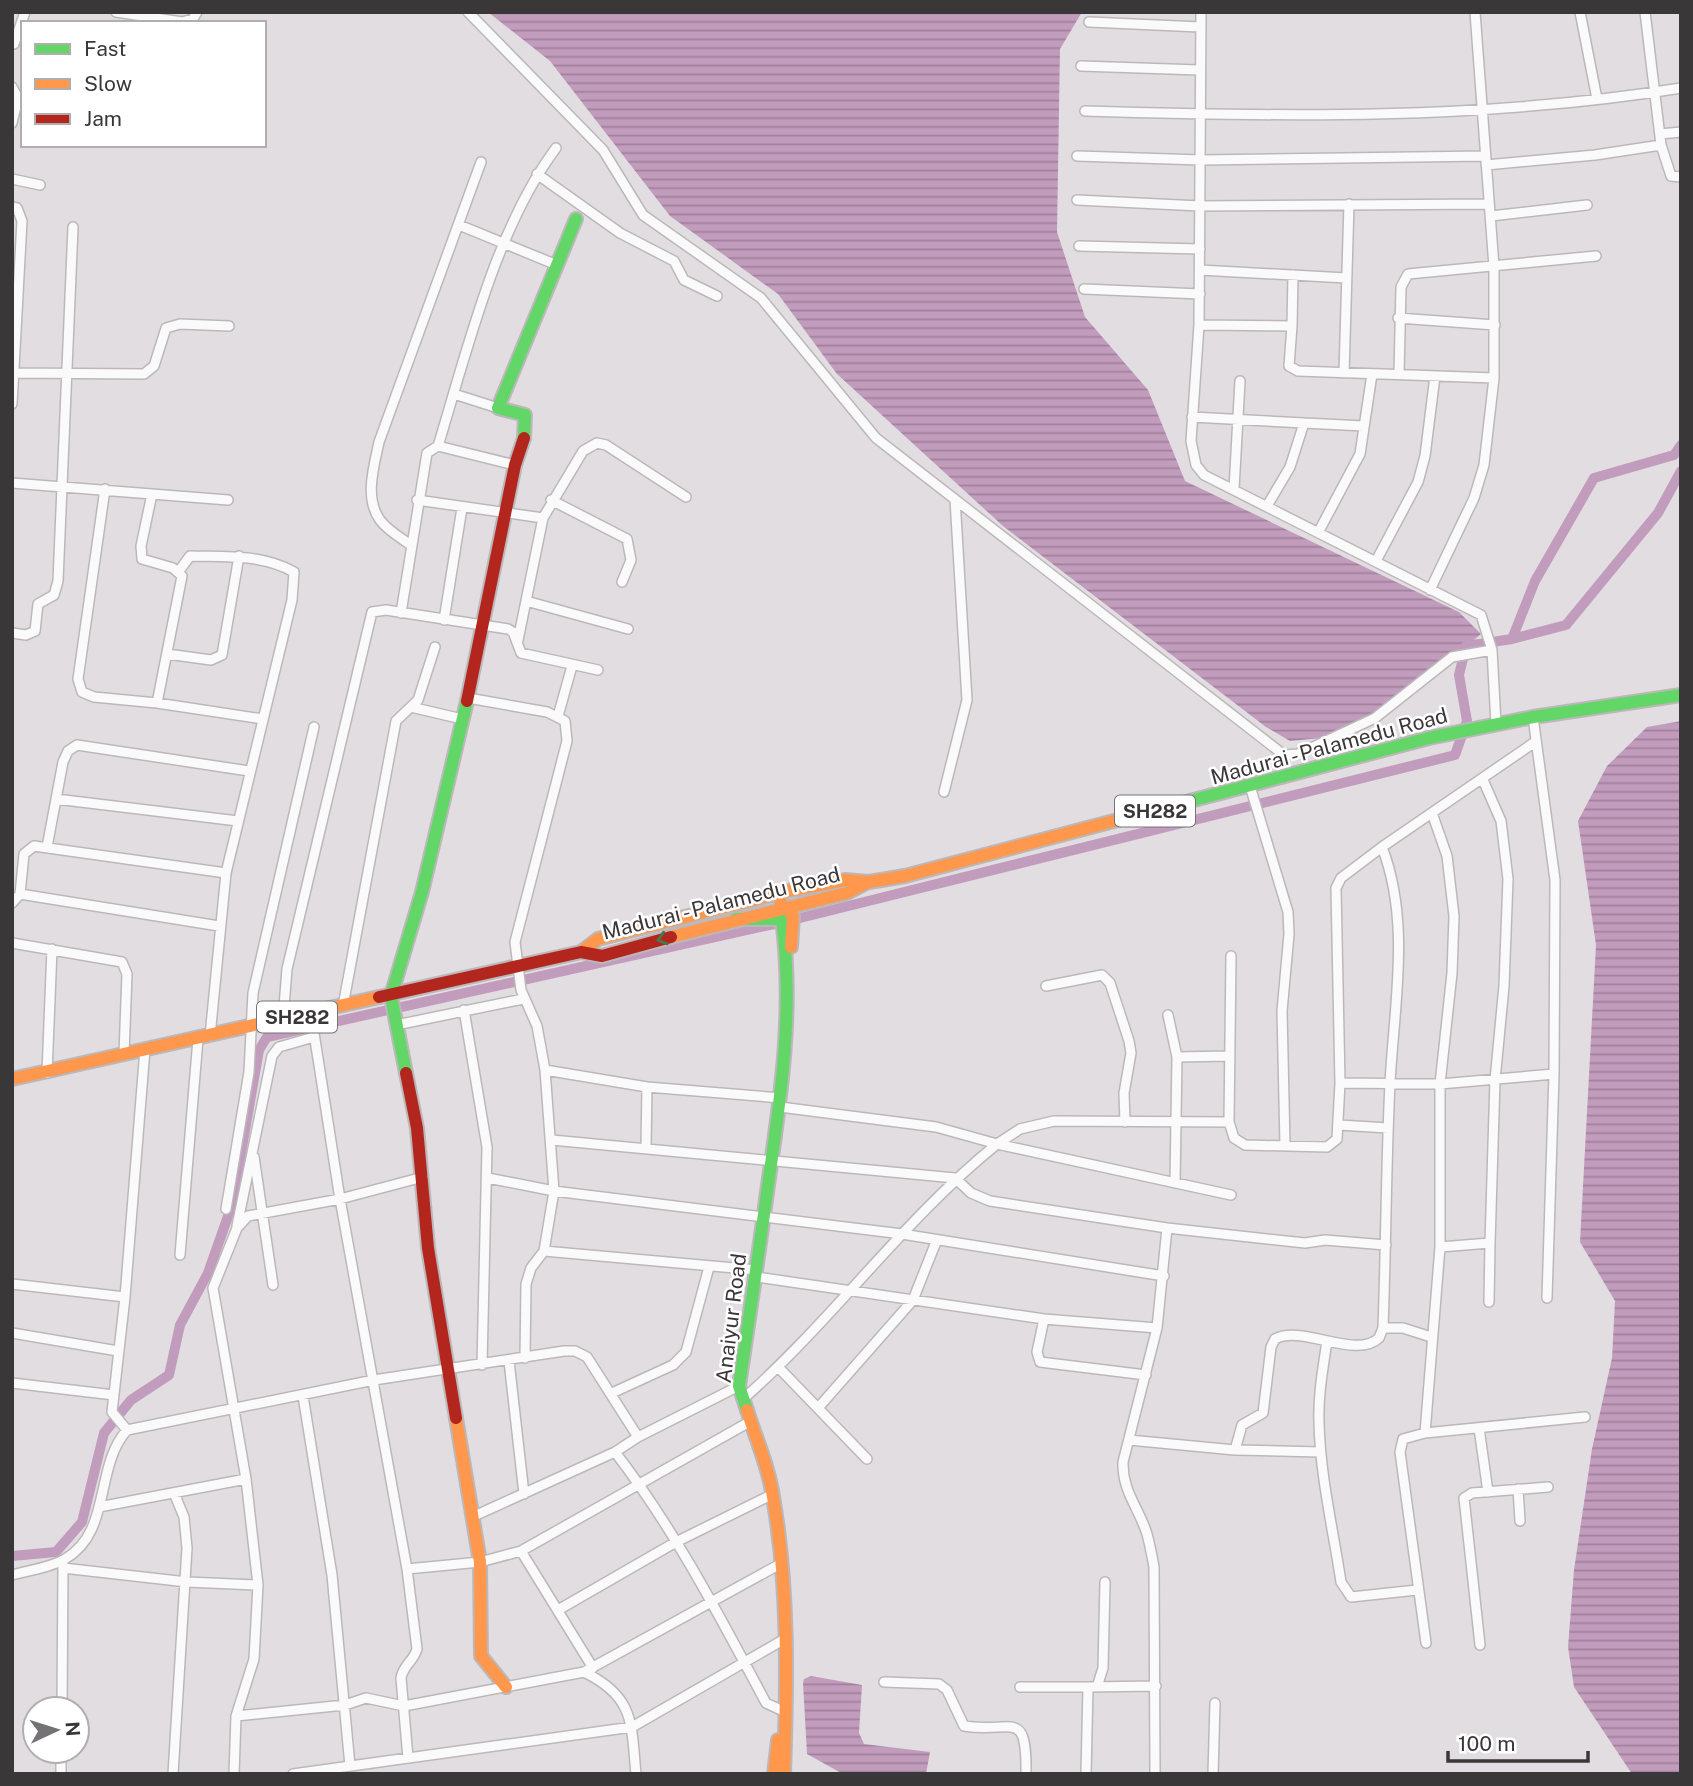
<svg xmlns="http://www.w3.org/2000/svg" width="1693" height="1786" viewBox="0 0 1693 1786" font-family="'Public Sans',sans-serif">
  <defs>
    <pattern id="water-rules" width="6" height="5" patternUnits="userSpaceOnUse" patternTransform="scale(1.75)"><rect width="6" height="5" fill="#c29cbd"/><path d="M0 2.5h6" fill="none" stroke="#9f809b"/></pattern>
  </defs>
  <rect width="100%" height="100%" fill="#e2dde1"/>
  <path fill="url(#water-rules)" d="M488 12H1082L1060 49 1057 232 1085 317 1148 390 1185 481 1459 612 1481 634 1383 715 1332 737 1290 741 1266 727 1003 526 837 374 778 294 670 216 550 61Z
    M1681 721V1774H1632L1574 1687 1568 1647 1574 1570 1592 1449 1612 1358 1615 1301 1580 1242 1596 945 1578 821 1607 766 1647 727Z
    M811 1676 862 1685 859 1733 864 1744 930 1752 926 1774H843L807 1754 803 1683 804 1679Z"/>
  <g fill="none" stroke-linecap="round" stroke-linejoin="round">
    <path stroke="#c29cbd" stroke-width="10" d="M1512 639 1566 625 1658 513 1681 471
      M788 921 1455 755 1467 721 1459 675 1466 646 1512 639 1535 581 1594 478 1674 455 1681 445
      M12 1556 56 1552 82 1522 104 1433 131 1400 169 1375 180 1325 208 1273 232 1205 259 1050 267 1037 774 924"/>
    <g stroke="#bcb8ba" stroke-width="12">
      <path id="street" d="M116 12 182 22 193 19 197 12
        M468 12 603 150 643 215 761 298 876 438 1284 755 1298 754 1375 718 1452 657 1492 650
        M1201 12 1199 325 1191 441 1196 465 1204 475 1481 615 1492 650 1496 724
        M1580 12 1597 99
        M1089 22 1200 27
        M14 44 25 12
        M1081 66 1199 70
        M12 87 18 98 12 123
        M1085 111C1283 117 1484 120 1681 88
        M1660 134 1681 132
        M1661 145 1671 176 1681 177
        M1077 156 1201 160 1485 156
        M1486 165 1595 155 1661 145 1645 12
        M537 174 620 233 674 261 684 280 717 296
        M12 179 40 185
        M1077 200 1200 206 1489 204
        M12 207 17 208 22 221 12 404
        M1491 216 1587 205
        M459 225 557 265
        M1079 246 1200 249
        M1200 270 1346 278
        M1084 289 1200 294
        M1398 318 1495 325
        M1199 325 1292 326 1289 366 1298 371 1494 378
        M1292 326 1293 275
        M12 373 144 374 154 366 166 328 180 324 229 326
        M1344 373 1349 204
        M1399 374 1401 287 1408 274 1596 256
        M454 394 498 408
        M1192 417 1304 423
        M438 446C467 351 496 228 556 148
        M12 483 228 500
        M105 489 78 679 82 692 94 697 157 703 263 719
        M1234 489 1240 381
        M152 494 141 546 142 559 173 568 182 576 157 703
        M417 500 543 518
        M551 500 627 539 631 560 622 582
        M1267 506 1290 467 1304 423 1364 426
        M1319 531 1360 454 1372 374
        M411 545C401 538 387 530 380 520 364 498 374 466 379 442L481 162
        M1376 561 1418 482 1425 456 1435 376
        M179 571 190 556C226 557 262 554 294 572L292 600 226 873 210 1036
        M1430 590 1474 498 1484 465 1494 378V267L1475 12
        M526 601 628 629
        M401 613 427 453 438 446 515 465
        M444 620 462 508
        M12 633 26 635 35 631 38 604 54 595 58 581 73 227
        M518 640 543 518 583 451 597 443 606 445 686 497
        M167 654 211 660 222 655 239 556
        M468 698 547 712 565 721 567 741 515 942 521 990 537 1026 545 1070 554 1191 544 1251 531 1268 526 1284 525 1358
        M411 707 462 719
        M558 716 572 666
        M1250 786 1288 912 1289 934 1282 1011 1285 1145
        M944 792 967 700 955 499
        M56 799 238 821
        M1432 813 1447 856 1454 916 1452 973 1440 1084V1247L1425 1433 1585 1417
        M47 847 63 762 68 751 77 745 249 771
        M20 894 219 926
        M12 903 20 894 24 854 34 846 226 873
        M12 943 122 962 127 974 124 1054
        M1046 986 1102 975 1110 983 1129 1041 1131 1053 1124 1093 1125 1122
        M343 1006 396 721 418 700 435 647
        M464 1010 487 1147 482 1365
        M311 1014 340 1199 407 1569 417 1649C414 1661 403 1665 401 1678L408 1758
        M1168 1015 1177 1057 1175 1183
        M283 1019 287 969 372 612 386 610 508 629 513 632 521 653 598 670
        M396 1025 523 999
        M1177 1057 1229 1056
        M545 1070 647 1087 781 1098
        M47 1073 52 949
        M1340 1083 1336 888 1341 878 1382 847
        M780 1107 936 1127 997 1144 1020 1129 1054 1121 1229 1122 1234 1138 1245 1145 1327 1147 1337 1139 1340 1083 1440 1084 1554 1074 1555 880 1533 717
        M1229 1122 1231 956
        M1339 1125 1388 1128
        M552 1140 955 1178 971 1193 990 1201 1167 1228 1157 1328 1123 1462C1122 1491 1139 1508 1147 1534 1150 1545 1152 1556 1154 1567L1155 1774
        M646 1147 647 1087
        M254 1157 273 1285
        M488 1178 554 1191 902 1234 1164 1276
        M226 1209 249 1072 253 993 314 727
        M237 1226 272 1056 279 1047 314 1037
        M1167 1228 1305 1243 1325 1240 1386 1245
        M1440 1247 1490 1243 1495 1080 1504 986 1508 879 1501 821 1483 780
        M544 1251 757 1270
        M180 1255 198 1039
        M757 1277 1044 1319 1157 1328
        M12 1284 125 1297 112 1412 127 1430 374 1380 564 1351H575L587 1357 638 1437 739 1386
        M125 1297 145 1049
        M1547 1298 1554 1074
        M1489 1302 1490 1243
        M1044 1319 1037 1352 1040 1362 1146 1375
        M1383 1328H1403L1431 1337
        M12 1333 118 1351
        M1327 1341C1323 1368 1318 1395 1319 1422 1320 1475 1333 1529 1341 1582L1351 1597 1417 1590
        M509 1361 524 1494
        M779 1368 867 1459
        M12 1383 114 1395
        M612 1393 673 1365 686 1352 709 1267
        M303 1396 332 1575 350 1766
        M742 1400C833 1320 903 1220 997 1144L1231 1195
        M818 1408 913 1300 936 1242
        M1479 1428 1488 1492
        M1425 1433 1403 1439 1400 1452 1426 1643
        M1129 1440 1235 1450 1242 1425 1263 1413 1271 1347 1275 1339C1301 1324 1356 1360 1379 1338L1383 1328C1386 1247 1386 1165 1390 1083 1394 1005 1411 922 1382 847L1535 742
        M1235 1450 1320 1452
        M615 1452C675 1530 720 1617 766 1703L781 1710
        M1518 1489 1520 1521
        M99 1507 246 1479
        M472 1517 615 1452 638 1437
        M521 1551 593 1668
        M63 1568 187 1582 258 1585
        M407 1569 480 1562 521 1551 751 1421
        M12 1575C29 1570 50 1568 65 1559 112 1532 94 1467 127 1430
        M558 1610 676 1542 773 1494
        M1480 1645 1464 1498 1472 1493 1548 1487
        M584 1672C635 1697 631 1723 636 1774
        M884 1682 939 1684 947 1690 964 1726C1012 1734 1027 1706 1026 1774
        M1020 1687H1088
        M1097 1687 1103 1668 1105 1582
        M62 1709 63 1564
        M236 1716 345 1705 366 1698 404 1706 584 1672 782 1563
        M61 1774V1751
        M173 1774 187 1548 184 1517 174 1493
        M234 1774 236 1716 254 1659 258 1585 246 1479 213 1288 237 1228 248 1216 340 1199 423 1177
        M293 1774 632 1727 783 1640
        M1086 1774 1088 1687 1156 1686
        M1213 1774 1215 1703"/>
    </g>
    <g stroke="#bcb8ba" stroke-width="16">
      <path id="fast" d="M524 438 525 415 498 408 576 219
        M1171 806 1429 738 1533 717 1681 695
        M736 919H782C794 1009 781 1096 768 1185 759 1252 749 1319 739 1386L747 1410
        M406 1073 391 996 422 892 467 701"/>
    </g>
    <g stroke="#bcb8ba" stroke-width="16">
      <path id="slow" d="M781 903 793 916 791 947
        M671 937 847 893 868 882
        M581 952 598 939 792 890 845 880 869 882 905 876 1171 806
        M12 1079 379 997
        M747 1410C756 1439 769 1468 773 1497 789 1588 787 1682 784 1774
        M456 1418 480 1562 481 1656 506 1687
        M774 1774 778 1740"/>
    </g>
    <g stroke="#bcb8ba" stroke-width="16">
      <path id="jam" d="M467 701 515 465 524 438
        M379 997 581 952 602 956 671 937
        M406 1073 417 1128 428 1248 456 1418"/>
    </g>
    <use href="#street" stroke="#fbfafa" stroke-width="9"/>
    <use href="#fast" stroke="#63d668" stroke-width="12"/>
    <use href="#slow" stroke="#ff974d" stroke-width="12"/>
    <use href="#jam" stroke="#b3261e" stroke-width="12"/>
  </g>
  <defs><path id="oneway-chevron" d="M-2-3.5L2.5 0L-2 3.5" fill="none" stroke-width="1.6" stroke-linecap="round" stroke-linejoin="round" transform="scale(1.75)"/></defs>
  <use stroke="#4a774c" href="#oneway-chevron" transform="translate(662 939) rotate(164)"/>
  <g text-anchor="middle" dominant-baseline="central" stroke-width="5" stroke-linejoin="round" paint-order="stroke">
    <g fill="#fff" stroke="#757374" stroke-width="2">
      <rect x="1115" y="795.5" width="80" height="31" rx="5"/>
      <rect x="257" y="1001.5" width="80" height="31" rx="5"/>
    </g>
    <g font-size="19" font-weight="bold" fill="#3a3739">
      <text x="1155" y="811">SH282</text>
      <text x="297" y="1017">SH282</text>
    </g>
    <g font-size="21" fill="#3a3739" stroke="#fff">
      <text transform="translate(1329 746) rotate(-15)">Madurai - Palamedu Road</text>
      <text transform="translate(721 903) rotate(-14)">Madurai - Palamedu Road</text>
      <text transform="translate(731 1318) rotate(-83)">Anaiyur Road</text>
    </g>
  </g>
  <rect width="1693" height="1786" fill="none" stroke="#3a3739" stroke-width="28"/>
  <rect x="21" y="21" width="245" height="126" fill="#ffffff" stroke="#b0afb0" stroke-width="2"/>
  <rect x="35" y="44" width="35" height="10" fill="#63d668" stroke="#b0afb0" stroke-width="2"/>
  <text x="84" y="56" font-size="21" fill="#3a3739">Fast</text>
  <rect x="35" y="79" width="35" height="10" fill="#ff974d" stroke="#b0afb0" stroke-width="2"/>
  <text x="84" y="91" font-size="21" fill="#3a3739">Slow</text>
  <rect x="35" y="114" width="35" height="10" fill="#b3261e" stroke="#b0afb0" stroke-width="2"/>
  <text x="84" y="126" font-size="21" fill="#3a3739">Jam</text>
  <g transform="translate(56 1730) rotate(86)"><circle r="33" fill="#ffffff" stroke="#b0afb0" stroke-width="2"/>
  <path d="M0-5L12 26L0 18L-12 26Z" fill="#757174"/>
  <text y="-10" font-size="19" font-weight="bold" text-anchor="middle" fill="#3a3739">N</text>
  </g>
  <path d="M1448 1751v10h140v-10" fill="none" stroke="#3a3739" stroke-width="3.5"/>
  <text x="1458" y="1751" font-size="21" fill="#3a3739" stroke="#ffffff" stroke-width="5" paint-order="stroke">100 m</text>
</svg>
